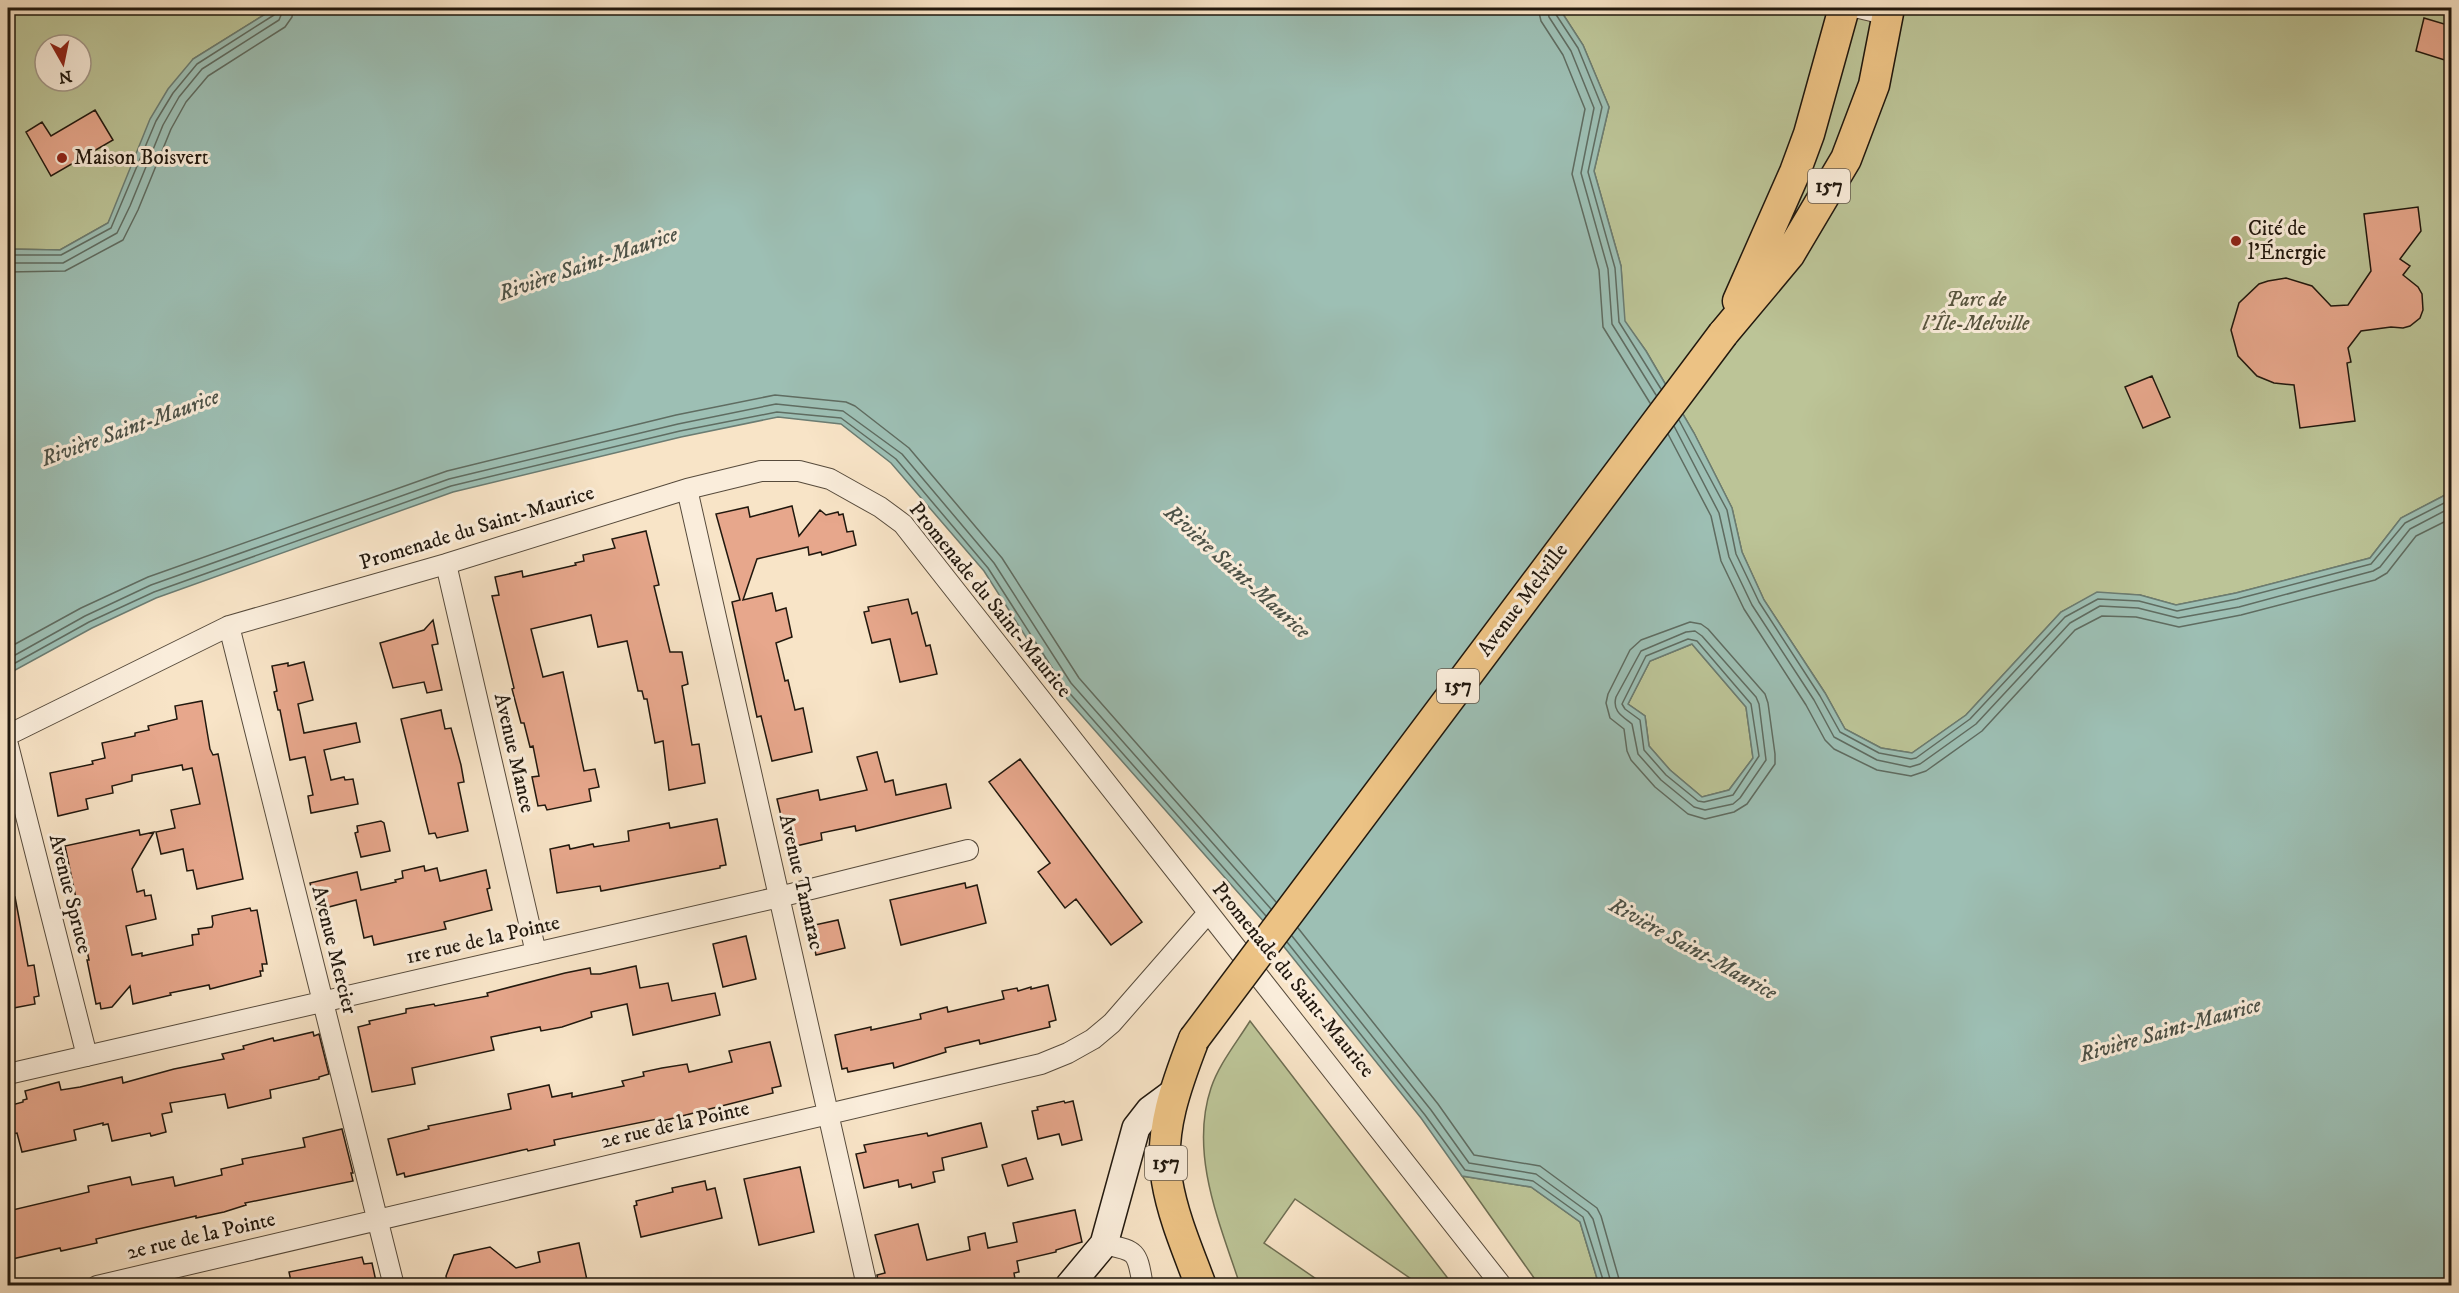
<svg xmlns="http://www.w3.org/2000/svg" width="2459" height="1293" viewBox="0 0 2459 1293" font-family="'IM FELL DW Pica',serif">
  <rect width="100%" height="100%" fill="#f8e4c7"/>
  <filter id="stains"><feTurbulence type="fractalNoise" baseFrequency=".00333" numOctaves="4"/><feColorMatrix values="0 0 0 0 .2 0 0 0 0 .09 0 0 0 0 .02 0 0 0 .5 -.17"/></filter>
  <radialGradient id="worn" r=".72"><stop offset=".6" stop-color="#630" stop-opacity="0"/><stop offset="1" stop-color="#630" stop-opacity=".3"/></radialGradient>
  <path fill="#bcc497" stroke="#6e6e52" stroke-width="1.5" fill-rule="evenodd" d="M8 8H275L193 59 108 223 60 250 8 249ZM45 45H81V81H45Z
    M1559 8H2451V492L2401 518 2370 558 2236 593 2176 605 2140 595 2097 593 2061 612 1966 715 1912 753 1881 748 1845 729 1825 693 1764 600 1742 552 1732 508 1694 433 1646 351 1624 321 1621 266 1594 171 1609 107 1583 45Z
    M1692 644 1746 707 1753 758 1729 790 1702 797 1670 770 1649 746 1645 716 1628 704 1650 661Z
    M1250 1021 1453 1285H1420L1295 1199 1264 1243 1325 1285H1240C1220 1224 1189 1154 1211 1088 1219 1064 1237 1042 1250 1021Z
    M1462 1176 1531 1187 1580 1222 1599 1285H1539Z"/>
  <path fill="#9dbfb4" stroke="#6b7c72" stroke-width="1.5" fill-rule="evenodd" d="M275 8H1559L1583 45 1609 107 1594 171 1621 266 1625 321 1646 351 1694 433 1732 508 1742 552 1764 600 1825 693 1845 729 1881 748 1912 753 1966 715 2061 612 2097 592 2140 595 2176 605 2236 593 2370 558 2401 518 2451 492V1285H1599L1580 1222 1531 1187 1462 1176 1421 1118 1265 923 1061 692 984 571 891 463 841 424 778 417 681 437 453 492 156 598 92 628 8 674V249L60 250 108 223 150 119 168 89 193 59ZM1692 644 1746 707 1753 758 1729 790 1702 797 1670 770 1649 746 1645 716 1628 704 1650 661Z"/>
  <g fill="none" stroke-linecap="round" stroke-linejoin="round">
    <path stroke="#5f6c61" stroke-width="1.5" d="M1538 8 1541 21 1563 55 1585 109 1572 174 1599 270 1603 327 1650 403
      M1547 8 1549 17 1571 51 1594 108 1581 173 1608 269 1612 324 1656 395
      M1555 8V13L1578 48 1602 107 1588 172 1615 268 1619 322 1661 389
      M8 255H61L111 228 156 121 173 93 197 64 274 15 277 8
      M8 263H63L117 233 130 206 163 125 179 97 202 69 279 20 284 8
      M8 272 65 271 123 240 138 210 171 129 186 102 208 76 285 27 292 17 293 8
      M1679 420 1727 510 1736 554 1759 602 1820 696 1840 732 1879 753 1911 759 1916 758 1970 719 2065 617 2098 599 2139 601 2177 611 2237 599 2371 564 2405 523 2452 499
      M1674 426 1719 513 1729 557 1752 605 1814 700 1834 737 1877 760 1910 767 1920 764 1976 724 2070 623 2100 606 2138 608 2178 618 2239 607 2373 571 2380 567 2410 529 2452 507
      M1668 434 1711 516 1721 561 1744 609 1806 705 1825 740 1834 749 1877 770 1911 776 1926 771 1982 731 2075 630 2102 616 2136 617 2179 627 2241 615 2375 580 2387 573 2416 536 2452 518
      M1690 622 1701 624 1708 629 1765 694 1768 703 1775 754V764L1747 804 1734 812 1705 819 1688 814 1655 787 1631 760 1627 751 1624 729 1610 718 1606 703 1608 694 1630 650 1641 640Z
      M1695 631 1702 636 1756 697 1759 704 1766 760 1740 798 1733 804 1705 810 1694 807 1661 780 1638 754 1632 724C1622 716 1612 711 1616 697L1641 651 1686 632Z
      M1688 639 1697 641 1751 704 1759 756 1733 795 1704 802 1698 801 1666 775 1644 750 1640 720 1625 709 1622 704 1646 656Z
      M8 648 81 608 148 577 447 471 676 415 775 395 846 402 855 406 909 448 1002 558 1079 678 1276 902
      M8 659 85 616 151 585 449 479 678 424 776 404 843 411 902 454 994 563 1071 683 1271 909
      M8 667 89 622 154 592 451 486 680 431 777 412 841 418 896 459 988 568 1065 688 1266 916
      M1298 928 1438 1104 1474 1155 1540 1166 1597 1208 1601 1216 1621 1286
      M1292 936 1431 1110 1469 1163 1536 1174 1588 1212 1593 1219 1612 1286
      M1287 942 1425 1115 1465 1170 1533 1181 1583 1217 1605 1286"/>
  </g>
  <path fill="#e7a78c" stroke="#21180e" stroke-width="1.5" d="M2424 18 2451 26V62L2416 51Z
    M95 110 113 140 51 176 26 132 42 122 51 136Z
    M2418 207 2421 231 2400 259 2410 266 2403 275 2418 287 2422 294 2423 310 2420 318 2410 326 2403 328 2391 327 2361 331 2348 348 2351 362 2347 363 2355 421 2300 428 2294 385 2274 383 2257 376 2238 356 2231 330 2239 303 2259 284 2268 281 2286 278 2312 286 2331 306 2348 305 2371 271 2364 214Z
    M2152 376 2170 417 2143 428 2125 387Z
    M792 506 799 536 820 510 826 515 838 512 839 515 843 514 847 532 853 531 856 545 822 555 821 552 809 555 808 547 757 559 743 600 772 593 776 611 786 608 792 637 776 643 785 681 788 680 795 710 803 708 812 752 772 761 761 716 757 717 732 602 740 600 716 514 748 507 750 517Z
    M646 531 659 585 654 586 670 652H682L688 684 682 686 692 745 699 744 705 783 669 790 663 741 655 743 647 699H644L642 691H638L627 641 598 647 591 615 531 629 543 677 563 672 584 771 595 769 599 787 589 789 591 801 547 810 545 805 538 806 532 777 539 776 533 746 530 747 524 723H521L512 689 514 688 492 596 499 595 495 577 522 571 523 577 576 565 575 563 584 561 583 555 615 548 612 539Z
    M908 599 912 614 917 612 926 646 930 645 937 674 900 682 890 639 872 643 864 612 869 611 868 607Z
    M433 620 438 644 432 645 442 690 427 693 424 682 393 688 380 643 424 630Z
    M304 662 313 700 298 704 304 733 356 723 360 742 324 750 331 780 344 777 345 780 353 779 358 804 311 813 308 796 313 795 305 757 290 760 280 710H278L274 692 277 691 272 666 288 663V666Z
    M202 701 210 749 213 755 218 754 243 879 197 889 193 870 187 871 183 849 161 854 156 832 175 828 171 810 200 804 192 768 183 770 182 765 132 775V781L112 786 113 793 86 799 88 809 58 816 50 773 93 764 92 761 105 758 102 743 135 736V733L149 730 148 726 177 719 175 706Z
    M441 710 445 729 451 728 461 765 464 782 458 783 468 831 437 838 435 833 429 834 401 719Z
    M877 752 885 782 893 780 896 795 946 784 951 808 856 831 855 826 821 833 822 840 796 846 795 840 787 841 777 799 818 790 820 800 867 790 857 757Z
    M1020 759 1142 922 1111 945 1076 899 1065 908 1038 872 1050 863 989 782Z
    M717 819 726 865 720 866V868L601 891 600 886 557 893 550 849 569 845 570 849 593 844 594 847 629 841 628 831 669 823 670 828Z
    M381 821 384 823 390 851 361 857 355 833 358 832 357 826Z
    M139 830 140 835 154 832 132 869 137 892 144 890 145 896 151 895 156 919 126 926 132 955 142 953V956L193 945 192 935 199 934 198 929 212 927 213 924 212 916 250 908 251 911 257 910 267 964H262L263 971H260L261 976 210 989 209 985 170 993 171 995 133 1004 130 986 112 1007 101 1009 100 1003 96 1004 87 960H89L65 846Z
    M424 866 425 871 437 868 440 881 486 870 490 888 487 889 492 910 444 922 446 929 374 945 372 936 364 938 356 900 317 910 310 883 357 872 361 890 396 882 395 880 403 878 402 871Z
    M965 883 966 888 977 885 986 923 901 945 890 900Z
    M15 897 28 966 34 965 39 996 34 997 35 1004 8 1009V898Z
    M838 920 845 948 816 955 810 926Z
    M746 936 756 979 723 987 713 944Z
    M636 966 640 988 668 983 672 1001 715 993 720 1015 633 1035 627 1004 591 1012 592 1017 562 1027 541 1031 540 1027 491 1037 494 1050 412 1068 415 1084 372 1092 358 1027 370 1024 369 1021 406 1013V1009L434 1004 435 1006 488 996 487 993 565 973 590 968 591 974H600Z
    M1048 985 1056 1020 1049 1022 1050 1027 980 1044 979 1040 945 1048 946 1052 894 1068 893 1063 848 1072 847 1068 842 1069 835 1035 871 1027V1030L921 1019 920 1014 947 1007 948 1012 1004 999 1002 991 1017 988 1018 991 1031 987V989Z
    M313 1032 314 1036 319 1034 329 1074 319 1077V1079L270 1090 271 1098 228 1108 225 1094 170 1103 172 1112 162 1114 166 1132 151 1136 150 1133 112 1141 108 1124 103 1125V1123L74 1130 76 1140 22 1152 17 1133 11 1134 10 1129 8 1130V1106L23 1102V1100L27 1099 25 1091 59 1082 61 1090 80 1087 122 1077 123 1083 174 1069 224 1059 222 1054 244 1049 243 1046 273 1038 274 1041Z
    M770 1042 781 1086 772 1088 773 1093 658 1122 657 1119 554 1140 555 1145 528 1151 527 1149 405 1177 404 1173 397 1175 388 1139 429 1129 428 1126 511 1109 508 1094 549 1085 552 1097 572 1093V1097L624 1086 622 1081 644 1076 643 1072 662 1068 687 1064 689 1072 732 1062 729 1051Z
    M1064 1101 1065 1103 1073 1101 1082 1140 1062 1145 1059 1134 1038 1139 1032 1111 1038 1110 1037 1107Z
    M981 1123 987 1147 942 1158 944 1170 933 1172 935 1182 912 1188 911 1184 899 1187 898 1180 864 1188 856 1154 866 1152 864 1145 927 1133 928 1136Z
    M342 1129 353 1173H351L353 1181 245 1203 246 1205 224 1212 196 1218V1216L134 1230 96 1239 97 1243 61 1251 60 1248 8 1260V1211L89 1192 88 1186 130 1177 132 1185 173 1177 175 1186 222 1175 221 1169 243 1164 242 1159 305 1147 303 1138Z
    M1026 1158 1033 1179 1008 1186 1002 1165Z
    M800 1167 814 1232 759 1245 744 1179Z
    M705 1181 707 1190 715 1188 722 1218 641 1237 634 1206 637 1205 636 1201 673 1192 672 1188Z
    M1075 1210 1082 1242 1056 1250V1252L1017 1261 1019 1272 1014 1273 1015 1279 986 1286H879L877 1275 885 1273 875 1235 918 1224 927 1260 970 1250 968 1237 985 1233 988 1248 1017 1242 1013 1223Z
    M579 1243 587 1280 560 1286H448L446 1276 454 1255 490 1247 516 1268 540 1262 538 1252Z
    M362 1257 364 1264 372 1263 377 1286H292L289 1272Z"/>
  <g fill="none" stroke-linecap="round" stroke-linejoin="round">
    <g stroke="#574b3c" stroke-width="22">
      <path id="street" d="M1859 8 1889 15
        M687 489 867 1286
        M446 564 536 953
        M229 626 394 1286
        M8 735 229 626 446 564 687 489 761 471H799L830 479 880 507 903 524 1502 1286
        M8 745 87 1056
        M8 1074 779 897 968 850
        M1104 1244C1134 1251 1137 1249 1142 1281L1139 1286
        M97 1286 1041 1064 1068 1053 1093 1039 1112 1023 1208 913"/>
    </g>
    <g stroke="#21180e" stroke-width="30">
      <path id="secondary" d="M1069 1286 1104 1244 1136 1128 1150 1110 1173 1093"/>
    </g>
    <g stroke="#21180e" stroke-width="33">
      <path id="primary" d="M1738 301 1795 172 1809 134 1844 8
        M1723 334 1789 255 1846 159 1874 85 1889 8
        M1194 1039C1177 1083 1158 1133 1167 1181 1173 1217 1188 1251 1201 1286"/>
    </g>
    <use href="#street" stroke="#faeddb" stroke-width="20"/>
    <use href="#secondary" stroke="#faeddb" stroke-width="27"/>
    <use href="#primary" stroke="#ecc284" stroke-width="30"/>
    <g stroke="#21180e" stroke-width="33" stroke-linecap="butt">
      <path id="primary-bridge" d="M1194 1039 1723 334"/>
    </g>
    <use href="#primary-bridge" stroke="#ecc284" stroke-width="30"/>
  </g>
  <g fill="#8f2418" stroke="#faeddb" stroke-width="2">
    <circle cx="62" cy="158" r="6"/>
    <circle cx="2236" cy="241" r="6"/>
  </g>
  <g text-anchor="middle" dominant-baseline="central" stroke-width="6" stroke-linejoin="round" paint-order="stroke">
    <g fill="#faeddb" stroke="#62584c" stroke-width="1.5">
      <rect x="1808" y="169" width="42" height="34" rx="4.5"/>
      <rect x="1437" y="669" width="42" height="34" rx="4.5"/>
      <rect x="1145" y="1146" width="42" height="34" rx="4.5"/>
    </g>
    <g font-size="20" font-weight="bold" fill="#21180e">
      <text x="1829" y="186">157</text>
      <text x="1458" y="686">157</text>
      <text x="1166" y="1163">157</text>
    </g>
    <g font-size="21" fill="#21180e" stroke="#faeddb" text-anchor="start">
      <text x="74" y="158">Maison Boisvert</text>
      <text x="2248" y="229">Cité de<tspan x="2248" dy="24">l'Énergie</tspan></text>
    </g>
    <g font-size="21" font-style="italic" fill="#57543e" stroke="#faeddb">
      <text x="1976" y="300">Parc de<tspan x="1976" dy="24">l'Île-Melville</tspan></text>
    </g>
    <g font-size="21" fill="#21180e" stroke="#faeddb">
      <text transform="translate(477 528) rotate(-17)">Promenade du Saint-Maurice</text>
      <text transform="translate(990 600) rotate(51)">Promenade du Saint-Maurice</text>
      <text transform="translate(1523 600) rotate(-53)">Avenue Melville</text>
      <text transform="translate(514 753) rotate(77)">Avenue Mance</text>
      <text transform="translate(801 882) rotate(77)">Avenue Tamarac</text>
      <text transform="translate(70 894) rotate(76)">Avenue Spruce</text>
      <text transform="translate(483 940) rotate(-13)">1re rue de la Pointe</text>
      <text transform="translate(334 950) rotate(76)">Avenue Mercier</text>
      <text transform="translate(1293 980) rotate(51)">Promenade du Saint-Maurice</text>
      <text transform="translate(675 1125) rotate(-13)">2e rue de la Pointe</text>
      <text transform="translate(201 1236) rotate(-13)">2e rue de la Pointe</text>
    </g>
    <g font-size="22" font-style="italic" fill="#4c5248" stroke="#faeddb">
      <text transform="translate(588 264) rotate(-19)">Rivière Saint-Maurice</text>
      <text transform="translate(130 428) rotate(-20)">Rivière Saint-Maurice</text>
      <text transform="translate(1237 572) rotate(42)">Rivière Saint-Maurice</text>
      <text transform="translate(1693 949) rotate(29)">Rivière Saint-Maurice</text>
      <text transform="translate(2170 1030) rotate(-16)">Rivière Saint-Maurice</text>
    </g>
  </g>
  <rect width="2459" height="1293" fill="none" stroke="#f8e4c7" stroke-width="30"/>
  <rect x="9" y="9" width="2441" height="1275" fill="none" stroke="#21180e" stroke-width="3"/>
  <rect x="15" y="15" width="2429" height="1263" fill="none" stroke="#21180e" stroke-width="1.5"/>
  <g transform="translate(63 63) rotate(171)"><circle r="28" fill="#faeddb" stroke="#a39889" stroke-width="1.5"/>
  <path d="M0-4.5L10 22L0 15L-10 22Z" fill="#8f2418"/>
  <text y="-9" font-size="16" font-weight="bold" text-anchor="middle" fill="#21180e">N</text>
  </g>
  <rect width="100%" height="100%" filter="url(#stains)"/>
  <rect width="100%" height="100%" fill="url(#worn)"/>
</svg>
